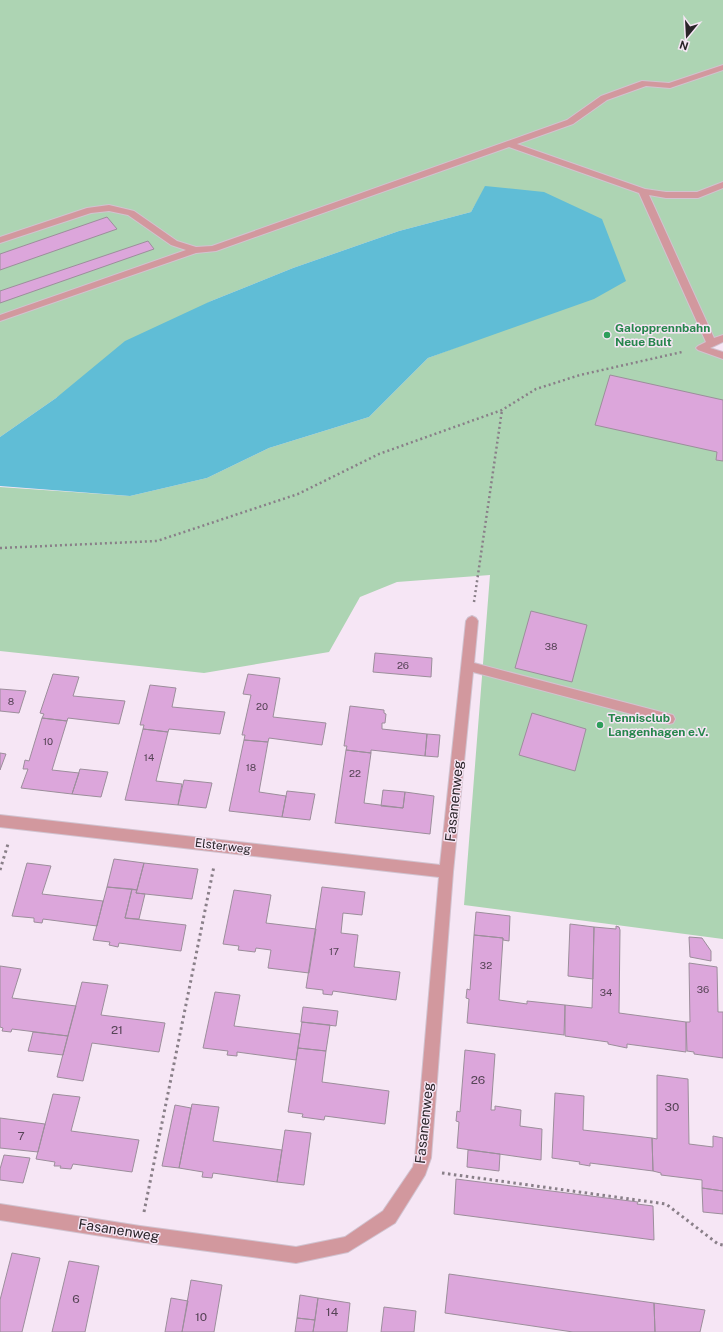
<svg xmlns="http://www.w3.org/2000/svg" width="723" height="1332" viewBox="0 0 723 1332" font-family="'Public Sans',sans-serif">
  <rect width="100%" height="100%" fill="#f6e6f5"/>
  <path fill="#add4b3" d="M0 0H723V338L701 348 723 356V939L464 905 490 575 397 582 360 597 329 652 204 673 0 651V487L130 496 207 478 269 448 369 417 428 358 500 331 486 186 471 212 399 231 293 268 211 301 56 398 0 437Z"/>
  <path fill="#60bdd6" d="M485 186 544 192 602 219 626 281 594 299 428 358 369 417 269 448 207 478 130 496 0 486V437L56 398 125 341 211 301 293 268 399 231 471 212Z"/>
  <path fill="#dca6db" stroke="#9c8e9b" d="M107 217 117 229 0 270V254Z
    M148 241 154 249 0 303V291Z
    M610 375 723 400V461L716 460 717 452 595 425Z
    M531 611 587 625 572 682 515 668Z
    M375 653 432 658 431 677 373 672Z
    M53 674 79 677 73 696 125 701 119 724 68 718 67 721 42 718 44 714 40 713Z
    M248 674 280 678 273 717 326 723 322 745 269 738 268 742 244 740 245 735H242L251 695 243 694Z
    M150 685 176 688 172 707 225 712 220 734 169 729 168 732 143 729 144 725H140Z
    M0 689 26 691 19 713 0 711Z
    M350 706 384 710V713L386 714 385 723H382V729L427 734 425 756 371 750V753L346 750 347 746H344Z
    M532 713 586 729 575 771 519 755Z
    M42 718 67 721 52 770 79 773 72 794 21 788 28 769H23L25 760 29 761Z
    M143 729 168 732 156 781 182 784 178 805 125 800Z
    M427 734 440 735 438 757 425 756Z
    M244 740 268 742 259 792 286 796 282 817 229 811Z
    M346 750 371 753 364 803 403 808 405 792 434 796 430 834 335 823Z
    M0 753 6 754 0 770Z
    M80 769 108 772 101 797 72 794Z
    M184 780 212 783 206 808 178 805Z
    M383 790 405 792 403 808 381 806Z
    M287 791 315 794 310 820 282 817Z
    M114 859 144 863 137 890 107 887Z
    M27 863 51 866 42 894 103 901 97 926 43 919 42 923 34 922V918L12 916Z
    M144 863 198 869 192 899 136 893Z
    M107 887 132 889 125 918 186 925 181 951 119 943 118 947 109 945 110 942 93 940Z
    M322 887 365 892 362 915 343 913 341 933 358 935 354 967 400 972 396 1000 333 991 332 995 323 994V990L306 988Z
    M132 889 137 890 136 893 145 894 139 919 125 918Z
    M234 890 271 895 266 923 316 929 309 973 268 968 271 950 256 948 255 952 238 950 239 946 223 944Z
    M476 912 510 916 509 941 503 940V938L474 935Z
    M570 924 594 927 593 979 568 976Z
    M616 926 619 927 620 930 619 1013 686 1022V1052L627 1044V1048L608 1044V1042L565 1036V1005L592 1008 594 927 616 929Z
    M474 935 503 938 499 1000 527 1004V1001L565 1005 564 1035 467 1023 469 999 466 998 467 989 470 990Z
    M689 937 702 938 711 951V961L690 957Z
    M689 963 717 967 718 1012H723V1058L694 1054V1052L687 1051 686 1022H690Z
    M0 966 21 969 12 998 76 1006 68 1036 12 1029 11 1032 2 1031 3 1028 0 1027Z
    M82 982 108 985 101 1015 165 1023 159 1052 92 1043 83 1081 57 1077Z
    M215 992 240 995 234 1026 300 1034 296 1060 237 1052V1056L227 1055 228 1051 203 1048Z
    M303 1007 338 1011 336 1026 301 1022Z
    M302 1022 330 1025 326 1051 298 1048Z
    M33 1032 68 1036 63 1055 28 1051Z
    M298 1048 326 1051 322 1082 389 1091 385 1124 325 1116 324 1120 302 1117 303 1114 288 1112Z
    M465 1050 495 1054 491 1110H495V1106L521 1110 520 1126 542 1129 541 1160 457 1148 459 1122 456 1121 457 1111 460 1112Z
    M657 1075 688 1079 689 1144 713 1147V1136L723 1138V1191L702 1188V1180L661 1175V1173L653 1171 652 1138 657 1139Z
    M555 1093 584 1096 583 1130 652 1138 653 1171 590 1163V1166L579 1164 580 1162 552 1158Z
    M53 1094 80 1097 71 1131 139 1140 132 1172 73 1164 71 1169 60 1168 61 1166H54L55 1162 36 1159Z
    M192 1104 219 1107 213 1141 282 1150 277 1182 213 1173 212 1178 202 1177 203 1172 179 1168Z
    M175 1105 191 1108 179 1168 162 1166Z
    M0 1118 45 1124 38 1152 0 1148Z
    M285 1130 311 1133 304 1185 277 1182Z
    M468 1150 500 1154 499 1171 467 1167Z
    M4 1155 30 1158 23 1183 0 1180V1169Z
    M456 1179 638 1202 637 1204 653 1206 654 1240 454 1214Z
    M702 1188 723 1191V1214L703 1212Z
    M12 1253 40 1258 22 1332H0V1300Z
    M69 1261 99 1266 85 1332H52Z
    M449 1274 654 1303 655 1332H573L445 1313Z
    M191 1280 222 1285 214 1332H182Z
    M300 1295 318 1298 315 1320 297 1318Z
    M171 1298 188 1301 182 1332H165Z
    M318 1298 350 1303 347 1332H313Z
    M654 1303 705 1310 700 1332H655Z
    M384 1307 416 1311 414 1332H381Z
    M297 1318 315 1320 313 1332H295Z"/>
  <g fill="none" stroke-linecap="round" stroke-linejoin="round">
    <g stroke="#d1c3d0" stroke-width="2">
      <path id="minor" d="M723 65V70L670 88 646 86 607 100 573 124 517 144 645 189 666 192H697L723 182V188L698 198H666L649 195 714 338 723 335V342L710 348 723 352V359L698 350 696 348 698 346 706 342 639 193 509 147 216 251 196 253 0 321V315L186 250 171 245 128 215 109 211 91 213 0 243V237L87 208 109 205 134 211 177 241 196 247 212 246 567 120 601 96 642 81 669 83Z
        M472 616 476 618 478 621 474 663 669 714 673 715 675 719 673 723 669 724 473 672 453 872 431 1158 425 1175 395 1223 348 1252 296 1263 140 1242 0 1220V1204L140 1226 296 1247 345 1237 383 1211 413 1167 415 1158 439 877 0 827V815L440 865 466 621 468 618Z"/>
    </g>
    <path stroke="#897f88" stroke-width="2.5" stroke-dasharray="2 3" stroke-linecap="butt" d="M0 548 157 541 298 494 379 454 502 410 536 389 580 375 682 352
      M474 602 502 410"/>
    <path stroke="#897f88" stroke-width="3" stroke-dasharray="2.5 3.5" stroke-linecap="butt" d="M0 870 8 844
      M442 1173 666 1204 718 1244 723 1245
      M144 1212 214 866"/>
    <use href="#minor" fill="#d2989e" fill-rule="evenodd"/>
  </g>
  <g fill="#2e9e5b" stroke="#f6e6f5" stroke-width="1.5">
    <circle cx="607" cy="335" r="4"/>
    <circle cx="600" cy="725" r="4"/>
  </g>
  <g text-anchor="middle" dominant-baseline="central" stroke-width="3" stroke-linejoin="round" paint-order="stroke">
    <g font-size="10" fill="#564456">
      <text x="551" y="646">38</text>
      <text x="403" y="665">26</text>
      <text x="11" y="701">8</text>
      <text x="262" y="706">20</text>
      <text x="48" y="741">10</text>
      <text x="149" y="757">14</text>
      <text x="251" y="767">18</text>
      <text x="355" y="773">22</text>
      <text x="334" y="951">17</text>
      <text x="486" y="965">32</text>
      <text x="703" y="989">36</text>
      <text x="606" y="992">34</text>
    </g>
    <g font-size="12" font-weight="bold" fill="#27864d" stroke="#f6e6f5" text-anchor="start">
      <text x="615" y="328">Galopprennbahn<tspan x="615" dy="14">Neue Bult</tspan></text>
      <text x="608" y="718">Tennisclub<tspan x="608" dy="14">Langenhagen e.V.</tspan></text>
    </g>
    <g font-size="12" fill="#2a2429" stroke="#f6e6f5">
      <text transform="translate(223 846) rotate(7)">Elsterweg</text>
    </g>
    <g font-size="12" fill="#564456">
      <text x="117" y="1030">21</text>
      <text x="478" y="1080">26</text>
      <text x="672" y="1107">30</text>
      <text x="21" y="1136">7</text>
      <text x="76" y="1299">6</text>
      <text x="332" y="1312">14</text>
      <text x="201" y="1317">10</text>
    </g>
    <g font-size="14" fill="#2a2429" stroke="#f6e6f5">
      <text transform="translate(454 801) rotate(-84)">Fasanenweg</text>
      <text transform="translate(424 1123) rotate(-84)">Fasanenweg</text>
      <text transform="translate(119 1230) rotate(9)">Fasanenweg</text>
    </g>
  </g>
  <g transform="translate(687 36) rotate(198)" stroke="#f6e6f5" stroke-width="3" paint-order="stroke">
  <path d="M0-3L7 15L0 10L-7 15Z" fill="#2a2429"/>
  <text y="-6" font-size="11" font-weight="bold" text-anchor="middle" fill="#2a2429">N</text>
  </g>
</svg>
